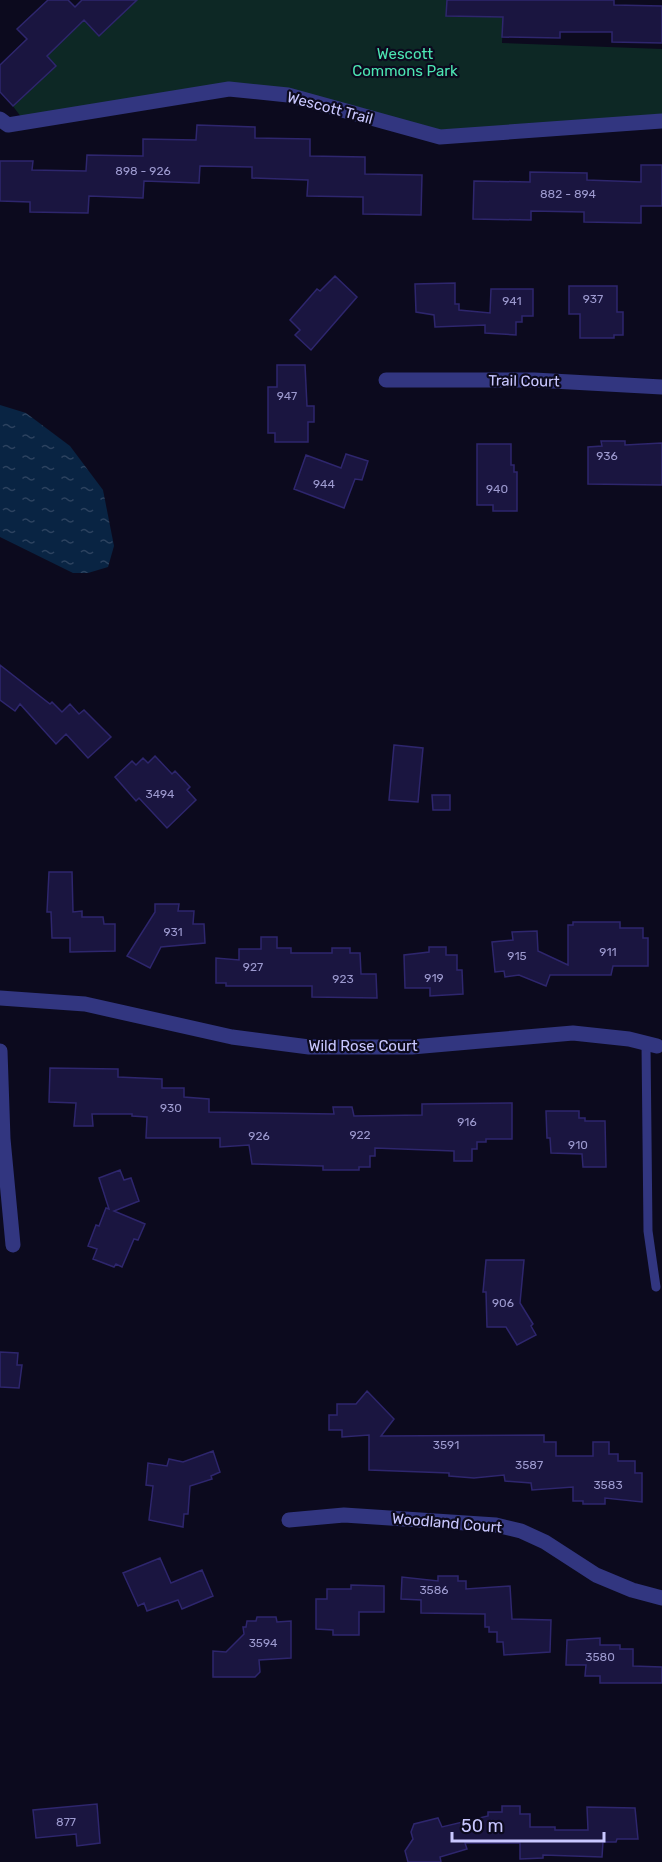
<svg xmlns="http://www.w3.org/2000/svg" width="662" height="1862" viewBox="0 0 662 1862" font-family="Rubik,sans-serif">
  <defs>
    <pattern id="water-ripples" width="26" height="14" patternUnits="userSpaceOnUse" patternTransform="scale(1.5)"><rect width="26" height="14" fill="#092443"/><path d="M2 4q2-2 4 0t4 0M15 11q2-2 4 0t4 0" fill="none" stroke="#2c425f"/></pattern>
  </defs>
  <rect width="100%" height="100%" fill="#0c0a1e"/>
  <path fill="#0d2825" d="M137 0H447V16L503 17 502 43 662 49V121L440 137 288 95 229 89 25 122 12 105 56 66 47 56 84 20 99 36Z"/>
  <path fill="url(#water-ripples)" d="M0 405 26 413 70 446 103 490 114 546 108 567 88 573H73L0 537Z"/>
  <path fill="#1a1540" stroke="#2e266d" stroke-width="1.5" d="M48 0H68L75 7 82 0H137L99 36 84 20 47 56 56 66 13 106 0 92V65L27 39 17 29Z
    M447 0H614V5L662 6V43L612 42V32H560V38L502 37 503 17 446 16Z
    M197 125 255 127V138L310 139V156L365 157V174L422 175 421 215 363 214V197L307 196 308 180 252 178V167L200 166 199 183 144 181 143 198 89 196 88 213 30 212V202L0 201V161H33L32 170 86 171 87 155 143 156V139L196 140Z
    M641 165H662V206H641V223L584 222V212L531 211V220L473 219 474 181 530 182V172L587 173V180L641 182Z
    M335 276 357 297 311 350 295 335 300 330 290 320 317 289 320 291Z
    M455 283V304H459V310L490 313 491 289H533V316H522V322H516V335L485 333V325L435 327 434 315 416 312 415 284Z
    M569 286H617V312H623V335H614V338H580V314H569Z
    M277 365H305L307 406H314V422H308V442H275V433H268V387H277Z
    M601 441H625V445L662 443V485L588 484V447L602 446Z
    M477 444H511V465H514V472H517V511H493V505H477Z
    M346 454 368 461 362 480 355 479 344 508 294 489 306 455 341 468Z
    M0 665 50 704 52 702 62 712 70 704 79 714 84 710 111 737 88 758 66 734 56 744 20 704 15 711 0 700Z
    M394 745 423 748 418 802 389 800Z
    M155 756 172 774 175 771 190 787 187 790 196 800 167 828 139 798 136 801 115 777 132 761 136 765 143 758 148 763Z
    M432 795H450V810H433Z
    M49 872H72L73 912 82 911V917H103L104 924H115V951L70 952V938H52L51 912H47Z
    M155 904H179L178 911H194L193 924H204L205 943 161 947 150 968 127 956 155 912Z
    M573 922H620V928H643V938H648V966H613L611 975H550L546 986 519 975 505 977 504 971 495 972 492 942 513 940 512 932 537 931 538 951 568 965V925H573Z
    M261 937H277V948H291V953H332V948H350V953H360L361 974H376L377 998 312 997V986H226V983H216V958L239 960V949H261Z
    M429 947H446V955H457V970H462L463 994 430 996V988H405L404 955 429 952Z
    M50 1068 118 1069V1077L162 1079V1088H184V1097L209 1099V1112L334 1114 333 1107H352L354 1116 422 1115V1104L512 1103V1139H486V1142H477V1149H472V1161H454V1151L375 1148V1156H370V1167H359V1170H323V1166L252 1164 249 1145 220 1147V1138H146L147 1117 132 1116V1114H92L93 1126H74L76 1103 49 1102Z
    M546 1111H579V1118H585V1121H605L606 1167H583L582 1154 551 1153 550 1138H547Z
    M120 1170 124 1180 131 1178 139 1201 114 1211 145 1224 138 1240 134 1239 122 1267 116 1264 114 1267 93 1259 97 1249 88 1246 96 1225 99 1226 106 1208 109 1209 99 1178Z
    M486 1260H524L520 1303 533 1324 531 1326 536 1335 517 1345 506 1327H487L486 1292H483Z
    M0 1352 18 1353 17 1365H22L19 1388 0 1387Z
    M367 1391 394 1419 381 1436 544 1435V1442H556V1456H593V1442H609V1454H618V1461H635V1473H642V1502L605 1498V1504H583V1501H573V1487L532 1490 531 1483 505 1481 504 1475 474 1478 449 1476V1473L369 1470V1435L342 1437V1430H329V1415H337V1404H356Z
    M213 1451 220 1472 211 1476 212 1479 190 1486 188 1514H184L183 1527 149 1520 153 1486 146 1485 148 1463 167 1466 169 1459 183 1462Z
    M160 1558 171 1583 202 1570 213 1596 182 1609 178 1600 147 1611 144 1603 138 1606 123 1573Z
    M438 1576H458V1581H466V1589L510 1586 512 1619 551 1620 550 1652 504 1655 503 1642H497V1632H489V1627H485V1614L421 1613V1600L401 1599 402 1577 438 1581Z
    M351 1585 384 1586V1612H359V1635H333V1630L316 1629V1599H327V1589H351Z
    M257 1617H276L277 1622 291 1621V1658L259 1660 260 1672 255 1677H213V1651L226 1652 244 1634 243 1627H246L247 1621H256Z
    M600 1638V1645H620V1649H633V1666L662 1667V1683H600V1676H585L586 1665H566L567 1640Z
    M97 1804 100 1843 77 1846 76 1834 36 1838 33 1810Z
    M502 1806H520V1814H530V1827H555V1830H588L587 1807 635 1808 638 1839H617L616 1842H603L602 1857 543 1855V1858L520 1859V1843H465L467 1849 440 1857 441 1862H408L405 1851 413 1839 411 1832 414 1824 438 1818 442 1827 488 1816V1812H502Z"/>
  <g fill="none" stroke-linecap="round" stroke-linejoin="round">
    <path stroke="#323680" stroke-width="9" d="M646 1044 648 1231 656 1287"/>
    <path stroke="#323680" stroke-width="15" d="M0 119 8 125 229 89 288 95 440 137 662 121
      M386 380H534L662 387
      M0 998 85 1004 232 1037 309 1047H412L573 1033 629 1039 657 1046
      M0 1051 3 1139 13 1245
      M289 1520 344 1515 496 1525 521 1531 545 1542 596 1575 632 1590 662 1598"/>
  </g>
  <g text-anchor="middle" dominant-baseline="central" stroke-width="4.5" stroke-linejoin="round" paint-order="stroke">
    <g font-size="12" fill="#9d9acf">
      <text x="143" y="171">898 - 926</text>
      <text x="568" y="194">882 - 894</text>
      <text x="593" y="299">937</text>
      <text x="512" y="301">941</text>
      <text x="287" y="396">947</text>
      <text x="607" y="456">936</text>
      <text x="324" y="484">944</text>
      <text x="497" y="489">940</text>
      <text x="160" y="794">3494</text>
      <text x="173" y="932">931</text>
      <text x="608" y="952">911</text>
      <text x="517" y="956">915</text>
      <text x="253" y="967">927</text>
      <text x="434" y="978">919</text>
      <text x="343" y="979">923</text>
      <text x="171" y="1108">930</text>
      <text x="467" y="1122">916</text>
      <text x="360" y="1135">922</text>
      <text x="259" y="1136">926</text>
      <text x="578" y="1145">910</text>
      <text x="503" y="1303">906</text>
      <text x="446" y="1445">3591</text>
      <text x="529" y="1465">3587</text>
      <text x="608" y="1485">3583</text>
      <text x="434" y="1590">3586</text>
      <text x="263" y="1643">3594</text>
      <text x="600" y="1657">3580</text>
      <text x="66" y="1822">877</text>
    </g>
    <g font-size="15" fill="#4ce6b3" stroke="#0c0a1e">
      <text x="405" y="54">Wescott<tspan x="405" dy="17">Commons Park</tspan></text>
    </g>
    <g font-size="15" fill="#c9c7ff" stroke="#0c0a1e">
      <text transform="translate(330 108) rotate(15)">Wescott Trail</text>
      <text transform="translate(524 381) rotate(1)">Trail Court</text>
      <text x="363" y="1046">Wild Rose Court</text>
      <text transform="translate(447 1523) rotate(5)">Woodland Court</text>
    </g>
  </g>
  <path d="M452 1832v9h152v-9" fill="none" stroke="#c9c7ff" stroke-width="3"/>
  <text x="461" y="1832" font-size="18" fill="#c9c7ff" stroke="#0c0a1e" stroke-width="4.5" paint-order="stroke">50 m</text>
</svg>
